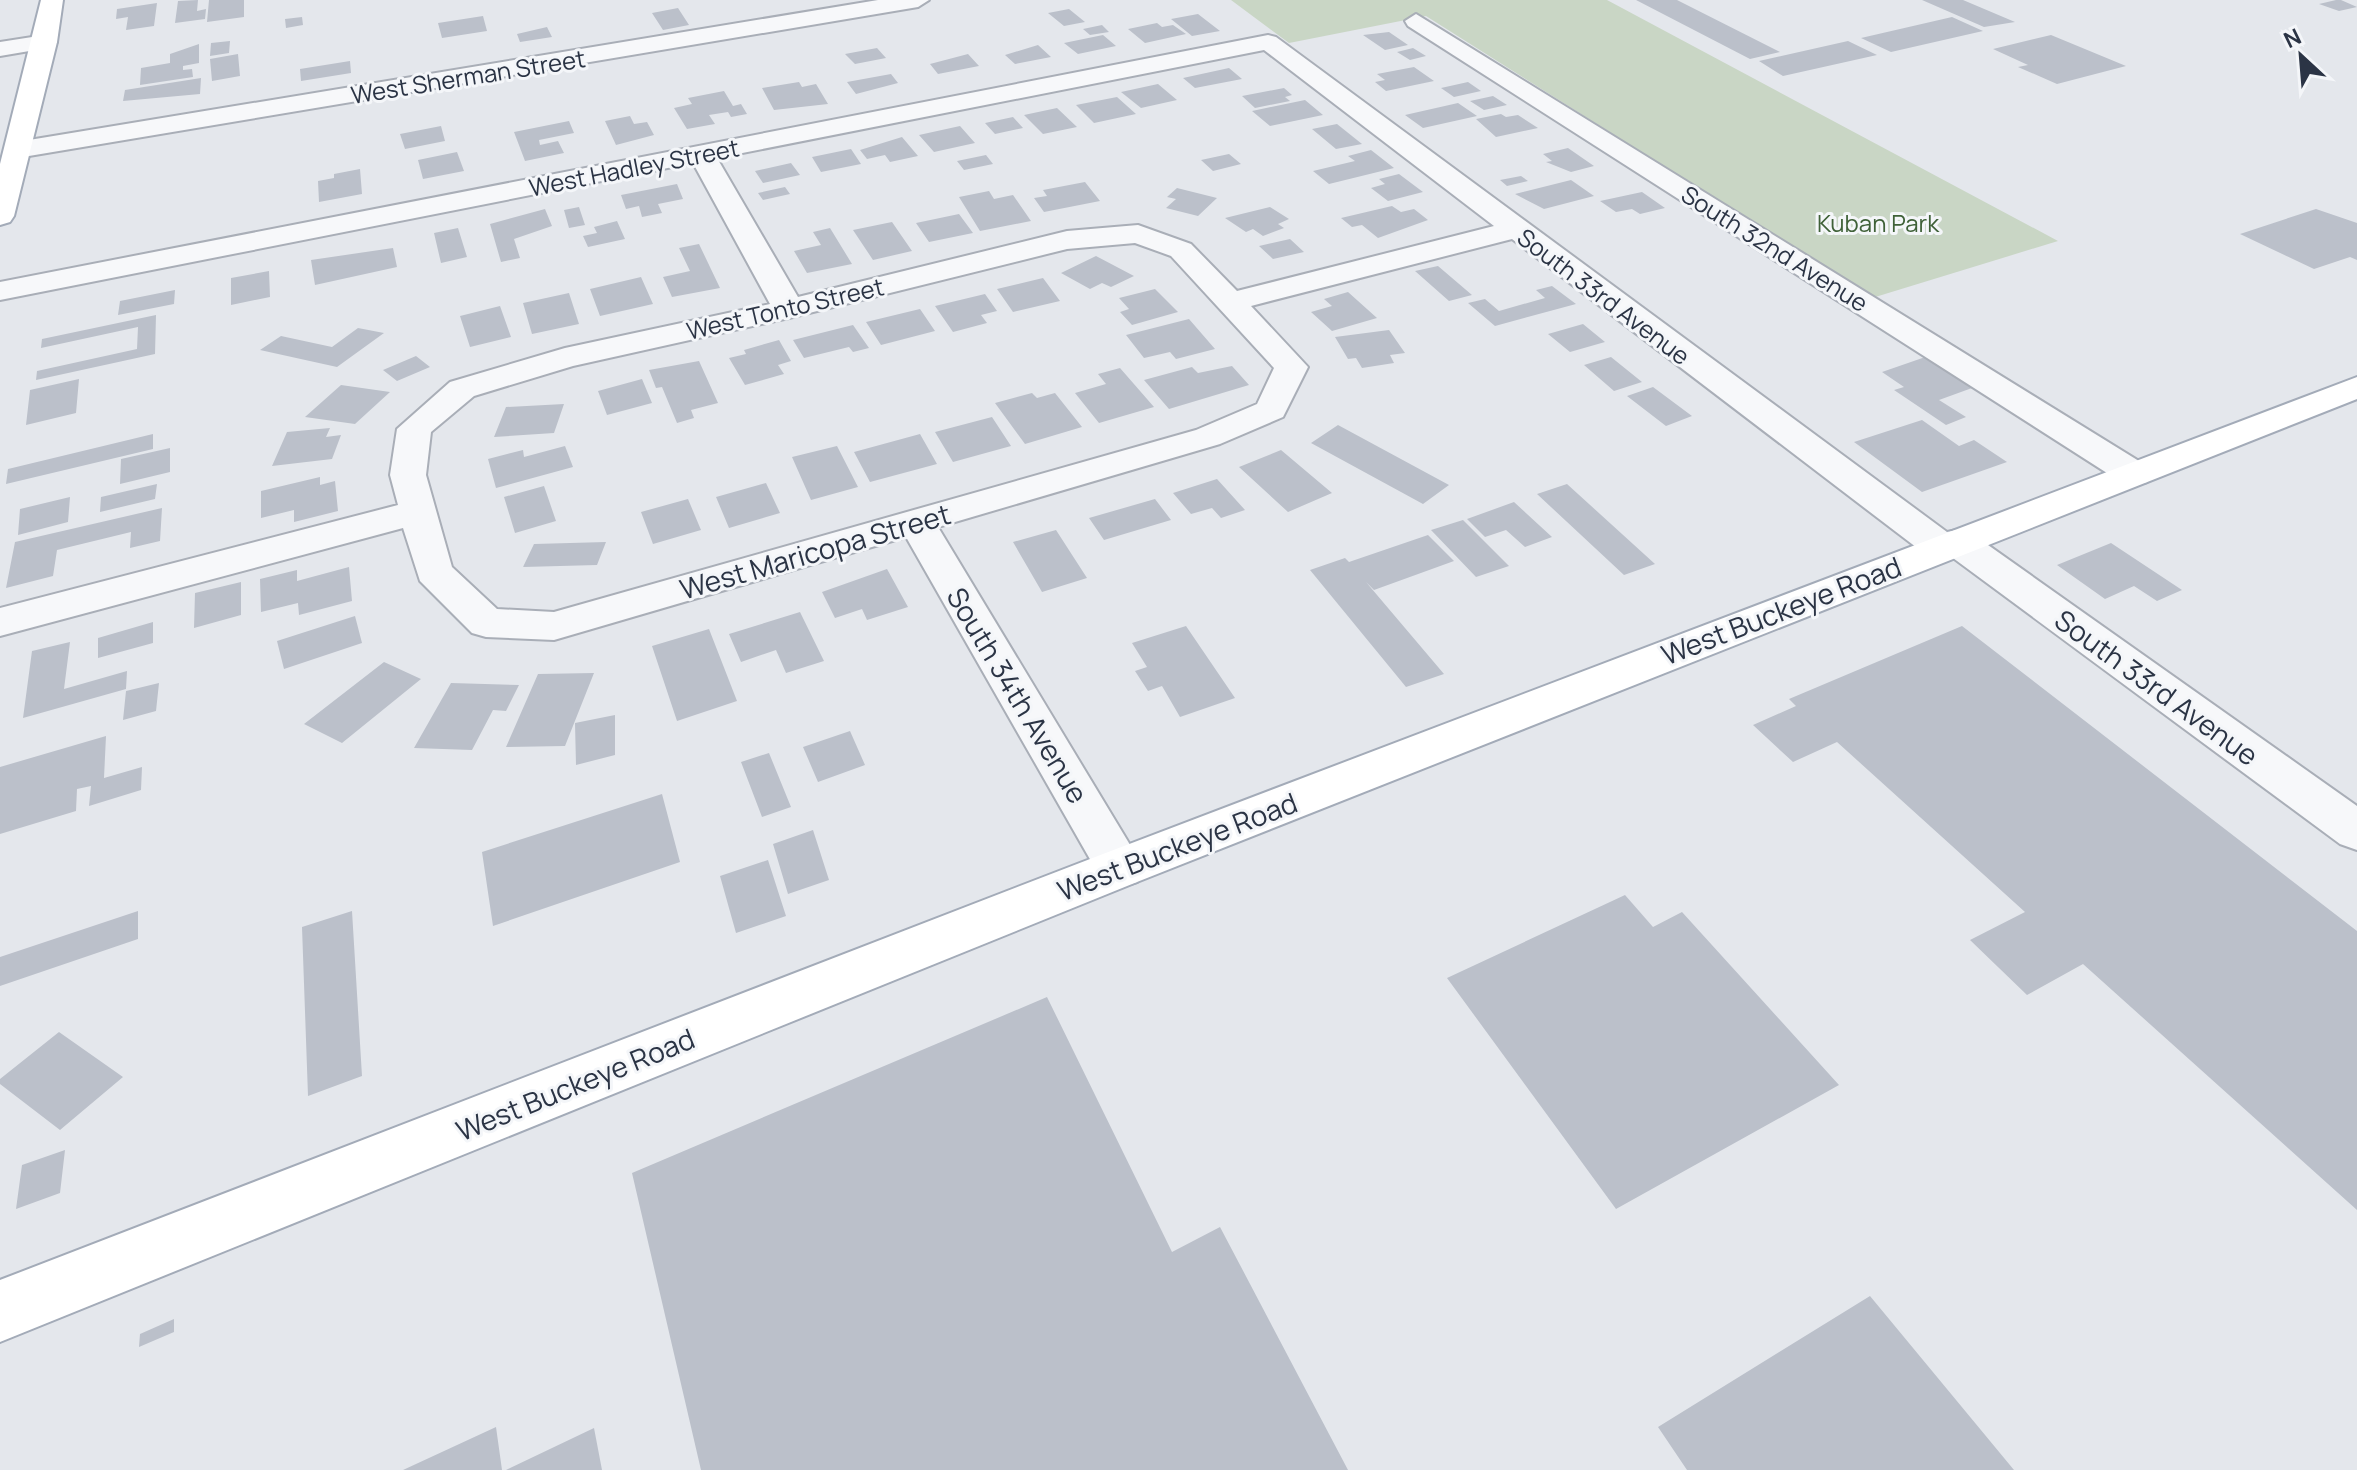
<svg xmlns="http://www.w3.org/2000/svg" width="2357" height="1470" viewBox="0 0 2357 1470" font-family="Manrope,sans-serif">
  <rect width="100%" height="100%" fill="#e4e7ec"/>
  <path fill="#c9d6c5" d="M1231 0H1607L2058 241 1872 298 1426 16 1289 43Z"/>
  <path fill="#bbc0ca" d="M198 0 197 11 206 9 205 19 175 23 178 1Z
    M209 0H244V17L207 22Z
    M1636 0H1677L1780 52 1750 59Z
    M1922 0H1963L2015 22 1984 27Z
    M2336 0H2341L2357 7 2339 11 2319 4Z
    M157 3 154 26 126 30 128 17 116 19 117 9Z
    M678 8 689 25 663 30 652 13Z
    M1069 9 1085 22 1064 26 1048 13Z
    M1198 14 1220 31 1192 36 1171 19Z
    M483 16 487 31 442 38 438 23Z
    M302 17 303 25 286 28 285 19Z
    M1952 17 1983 31 1891 52 1861 38Z
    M1157 23 1162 27 1173 25 1186 34 1145 43 1128 29Z
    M1102 25 1109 32 1090 35 1083 29Z
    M547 27 552 37 520 42 517 34Z
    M1389 32 1408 45 1385 50 1363 35Z
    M1103 35 1116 46 1078 54 1064 43Z
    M2051 35 2126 66 2057 84 2018 67 2028 65 1993 49Z
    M230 41 229 53 210 56 211 43Z
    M1848 41 1877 55 1783 76 1759 61Z
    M199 44V63L183 66V70L192 69 193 77 140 85 141 68 170 63V54Z
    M1038 45 1051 57 1015 64 1005 55Z
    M877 48 886 58 855 64 845 54Z
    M1413 48 1426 56 1410 60 1397 52Z
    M238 54 240 76 212 81 210 59Z
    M968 54 979 66 938 74 930 64Z
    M350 61 351 73 301 81 300 69Z
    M1414 67 1434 81 1386 91 1375 82 1385 80 1377 74Z
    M1229 68 1242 79 1195 88 1183 78Z
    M891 74 898 83 856 94 847 82Z
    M201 78 200 94 123 101 125 90Z
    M799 82 802 87 816 84 828 104 774 110 762 88Z
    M1468 82 1481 91 1454 97 1441 88Z
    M1158 84 1177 100 1141 108 1121 92Z
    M1284 88 1292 95 1285 97 1290 101 1255 108 1242 96Z
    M724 91 733 106 741 104 747 114 731 117 728 112 709 115 715 124 687 129 674 108 692 104 688 98Z
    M1493 96 1507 105 1484 110 1470 101Z
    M1117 97 1136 114 1094 123 1076 105Z
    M1305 100 1323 115 1270 126 1252 111Z
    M1458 103 1477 116 1423 128 1405 115Z
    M1057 108 1077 127 1043 134 1024 115Z
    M1501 114 1506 117 1518 115 1538 128 1496 137 1476 119Z
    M630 116 634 124 647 122 654 135 616 145 605 121Z
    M1013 117 1023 128 995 134 985 123Z
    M569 121 574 133 539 140 540 145 558 141 564 153 525 161 514 132Z
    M1337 124 1362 144 1336 149 1312 129Z
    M441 126 445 141 405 149 400 134Z
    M960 126 975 143 934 152 919 135Z
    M902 137 918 156 890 162 885 155 867 159 860 150Z
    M1568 148 1594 166 1571 172 1546 162 1552 161 1543 154Z
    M851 149 861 164 821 172 812 157Z
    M1371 150 1394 168 1329 184 1313 171 1355 161 1348 156Z
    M457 152 464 171 423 179 418 160Z
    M1229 154 1241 164 1213 171 1201 160Z
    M986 155 993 164 964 170 957 161Z
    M791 163 800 175 763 183 755 171Z
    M360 169 362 194 319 202 318 181 334 178V174Z
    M1399 174 1423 192 1388 201 1371 188 1385 184 1379 179Z
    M1521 176 1528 181 1507 186 1500 180Z
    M1571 180 1594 196 1544 209 1515 194Z
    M1085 182 1100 201 1044 212 1034 198 1047 196 1043 190Z
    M677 184 683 199 658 204 662 213 642 217 639 206 626 209 621 195Z
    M785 187 790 194 763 200 758 193Z
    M1177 188 1217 198 1198 216 1166 208 1176 199 1167 197Z
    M989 191 994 199 1013 195 1031 221 980 231 959 197Z
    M1642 192 1665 208 1640 214 1632 209 1616 212 1600 201Z
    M1392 206 1401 212 1414 209 1428 220 1378 238 1362 225 1352 227 1341 218Z
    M579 207 585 225 569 228 564 210Z
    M1270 207 1289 219 1278 224 1284 228 1263 236 1253 229 1246 232 1225 218Z
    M545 209 552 226 514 239 520 258 501 262 490 224Z
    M2316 209 2357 223V260L2350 257 2314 269 2240 234Z
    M959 214 973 233 929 242 916 223Z
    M617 221 625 239 588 247 583 236 597 233 594 227Z
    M892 222 912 251 873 260 853 230Z
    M458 228 467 257 441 263 434 233Z
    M830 228 852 264 807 273 794 251 821 245 813 232Z
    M1290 239 1304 252 1273 259 1259 246Z
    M699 244 720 288 672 297 663 277 690 271 679 248Z
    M393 248 397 267 315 285 311 260Z
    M1096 256 1134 276 1111 287 1102 283 1090 289 1061 273Z
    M1438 266 1472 295 1449 301 1415 271Z
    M269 271 270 297 231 305V278Z
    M641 277 653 304 600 316 590 289Z
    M1043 278 1060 301 1013 312 997 289Z
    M1552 286 1576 304 1495 326 1468 303 1485 299 1499 311 1545 298 1536 290Z
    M1155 289 1178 312 1132 325 1120 312 1129 309 1119 298Z
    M175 290 174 304 118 315 120 301Z
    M1348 292 1377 318 1332 331 1311 312 1332 306 1324 299Z
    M569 293 579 324 532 334 523 303Z
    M985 294 997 311 981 315 987 323 953 332 935 306Z
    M500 306 511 337 470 347 460 316Z
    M920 309 935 331 881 345 866 322Z
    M156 315 155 354 36 380 37 371 137 349 138 327 41 348 42 339Z
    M1189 319 1215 349 1176 359 1170 352 1144 358 1126 335Z
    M1583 324 1605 342 1570 352 1548 334Z
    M853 325 869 348 853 352 849 347 804 358 793 340Z
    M358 328 384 333 337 367 260 350 281 336 332 347Z
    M1389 330 1405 353 1390 355 1394 363 1362 368 1356 358 1348 359 1335 337Z
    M779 340 791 361 778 365 784 374 745 385 729 358 746 354 744 350Z
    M1934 354 1983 384 1939 400 1966 417 1946 425 1894 390 1904 387 1882 372Z
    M416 356 430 367 397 381 383 370Z
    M1611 357 1642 382 1614 391 1584 365Z
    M699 361 718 403 691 410 694 418 677 423 662 387 656 388 649 370Z
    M1232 366 1249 385 1169 409 1144 380 1192 367 1198 373Z
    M1120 368 1154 407 1099 423 1075 393 1106 384 1098 374Z
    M79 379 76 413 26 425 30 390Z
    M642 379 652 403 607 415 598 391Z
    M341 385 390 392 355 424 305 417Z
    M1653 387 1692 416 1666 426 1627 396Z
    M1032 393 1037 398 1055 393 1082 427 1025 444 995 403Z
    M564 404 554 433 494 437 506 407Z
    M992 417 1011 446 953 462 935 432Z
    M1922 420 1959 446 1974 440 2007 462 1922 492 1854 442Z
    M1338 425 1449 485 1423 504 1311 443Z
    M330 428 326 437 341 435 332 459 272 466 287 432Z
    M153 434V449L6 484 8 469Z
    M920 434 937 464 870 482 854 452Z
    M565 446 573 467 496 488 488 459 523 450 524 457Z
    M837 446 858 487 811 500 792 457Z
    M170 448V472L120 484 121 459Z
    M1281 450 1332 493 1288 512 1239 467Z
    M320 477V485L335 481 338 511 294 522V510L261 518V491Z
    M1217 479 1245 510 1221 518 1212 508 1191 514 1173 493Z
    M766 483 780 513 729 528 716 497Z
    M157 484 155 499 100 512 101 497Z
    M1567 484 1655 564 1624 575 1537 494Z
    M544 486 556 521 515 533 504 497Z
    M70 497 68 522 18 535 20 509Z
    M688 499 701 530 653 544 641 512Z
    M1155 499 1171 520 1104 540 1089 518Z
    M1514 502 1552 537 1525 547 1506 530 1485 537 1467 519Z
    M162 508 160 541 130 548 131 532 57 550 53 576 6 588 15 542Z
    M1463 520 1509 566 1476 577 1431 530Z
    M1056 530 1087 578 1042 592 1013 542Z
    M1428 535 1454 561 1374 590 1366 582 1444 674 1406 687 1310 570 1345 558 1349 562Z
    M606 542 597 565 523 567 534 544Z
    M2111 543 2182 590 2157 601 2134 586 2105 599 2057 565Z
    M349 567 352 601 299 615 298 603 261 612 260 579 297 570V581Z
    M887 569 908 607 867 620 862 609 835 618 822 592Z
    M241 582V615L194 628 195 593Z
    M800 612 824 661 786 673 776 650 741 662 729 634Z
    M355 616 362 643 284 669 277 641Z
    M153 622V643L98 658V638Z
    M1186 626 1235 698 1180 717 1162 686 1148 691 1135 671 1147 667 1132 643Z
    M1962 626 2357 931V1210L2083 964 2027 995 1970 940 2025 912 1837 742 1793 762 1753 725 1796 706 1789 699Z
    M709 629 737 701 677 721 652 646Z
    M70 642 64 689 127 671 126 689 23 718 32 651Z
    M384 662 421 679 342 743 304 724Z
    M594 673 565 746 506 747 538 674Z
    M159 683 156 711 123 720 126 691Z
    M451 683 519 685 506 711 493 710 472 750 414 748Z
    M615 715V755L576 765 575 723Z
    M850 731 865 765 818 782 803 747Z
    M106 736 104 778 142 767 141 790 89 806 91 786 77 789 76 811 0 834V767Z
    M769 753 791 807 762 817 741 762Z
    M662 794 680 862 493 926 482 852Z
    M813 830 829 880 788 894 773 844Z
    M768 860 786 916 736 933 720 876Z
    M1625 895 1653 927 1682 912 1839 1085 1616 1209 1447 978Z
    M138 911V939L0 986V957Z
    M352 911 362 1076 308 1096 302 927Z
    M1047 997 1172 1252 1220 1227 1348 1470H701L632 1173Z
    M59 1032 123 1077 60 1130 0 1084V1079Z
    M65 1150 60 1193 16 1209 22 1165Z
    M1870 1296 2014 1470H1687L1658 1427Z
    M174 1319V1332L139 1347 140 1334Z
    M496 1427 502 1470H403Z
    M594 1428 602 1470H506Z"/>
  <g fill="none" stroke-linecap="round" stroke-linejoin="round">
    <g stroke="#a9aeb7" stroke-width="4">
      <path id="minor" d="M878 0H929L918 7 17 158 8 156 4 150 8 144 17 142Z
        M1416 14 2147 466 2152 474 2147 482 2134 485 2121 482 1408 26 1405 21Z
        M45 35 53 37 57 42 53 47 0 56V42Z
        M1268 35 1276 37 1947 532 1957 530 1971 533 2357 806V850L2340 844 1953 558 1943 560 1929 557 1512 239 1251 306 1308 367 1283 417 1220 444 938 527 1144 868 1137 882 1120 887 1103 882 906 537 554 640 486 637 472 633 420 581 403 528 0 636V608L398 505 390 475 397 429 450 382 565 348 770 304 693 163 0 300V282ZM1264 50 1494 226 1237 291 1191 244 1138 225 1067 231 798 297 717 158ZM1135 243 1171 256 1274 368 1257 404 1196 430 554 612 497 609 452 567 426 475 431 432 474 396 573 366 789 318 1067 249Z"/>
    </g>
    <g stroke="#a3abb8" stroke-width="4">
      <path id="major" d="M41 0H63L57 42 14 216 10 222 0 225V164Z
        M2357 377V399L1137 882 0 1342V1280L1103 854Z"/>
    </g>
    <use href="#minor" fill="#f7f8fa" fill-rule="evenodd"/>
    <use href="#major" fill="#fff" fill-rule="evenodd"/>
  </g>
  <g text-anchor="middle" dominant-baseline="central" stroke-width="6" stroke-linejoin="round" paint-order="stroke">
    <g font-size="24" fill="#2b3445" stroke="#f4f6f9">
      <text transform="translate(468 76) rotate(-9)">West Sherman Street</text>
      <text transform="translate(634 167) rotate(-11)">West Hadley Street</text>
      <text transform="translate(1775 248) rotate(32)">South 32nd Avenue</text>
      <text transform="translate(1604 296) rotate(37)">South 33rd Avenue</text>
      <text transform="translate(785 308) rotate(-13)">West Tonto Street</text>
    </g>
    <g font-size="24" fill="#3f6138" stroke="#f4f6f9">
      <text x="1878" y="222">Kuban Park</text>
    </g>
    <g font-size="28" fill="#2b3445" stroke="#f4f6f9">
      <text transform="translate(815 551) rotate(-16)">West Maricopa Street</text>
      <text transform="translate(1781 610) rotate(-21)">West Buckeye Road</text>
      <text transform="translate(2157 687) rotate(36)">South 33rd Avenue</text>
      <text transform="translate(1018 695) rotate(59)">South 34th Avenue</text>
      <text transform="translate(1177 846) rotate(-21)">West Buckeye Road</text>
      <text transform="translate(575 1084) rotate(-22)">West Buckeye Road</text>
    </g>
  </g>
  <g transform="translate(2301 56) rotate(334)" stroke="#f4f6f9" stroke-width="6" paint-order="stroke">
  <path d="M0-6L14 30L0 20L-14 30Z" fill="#2b3445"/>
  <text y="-12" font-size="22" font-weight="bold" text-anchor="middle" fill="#2b3445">N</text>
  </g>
</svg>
